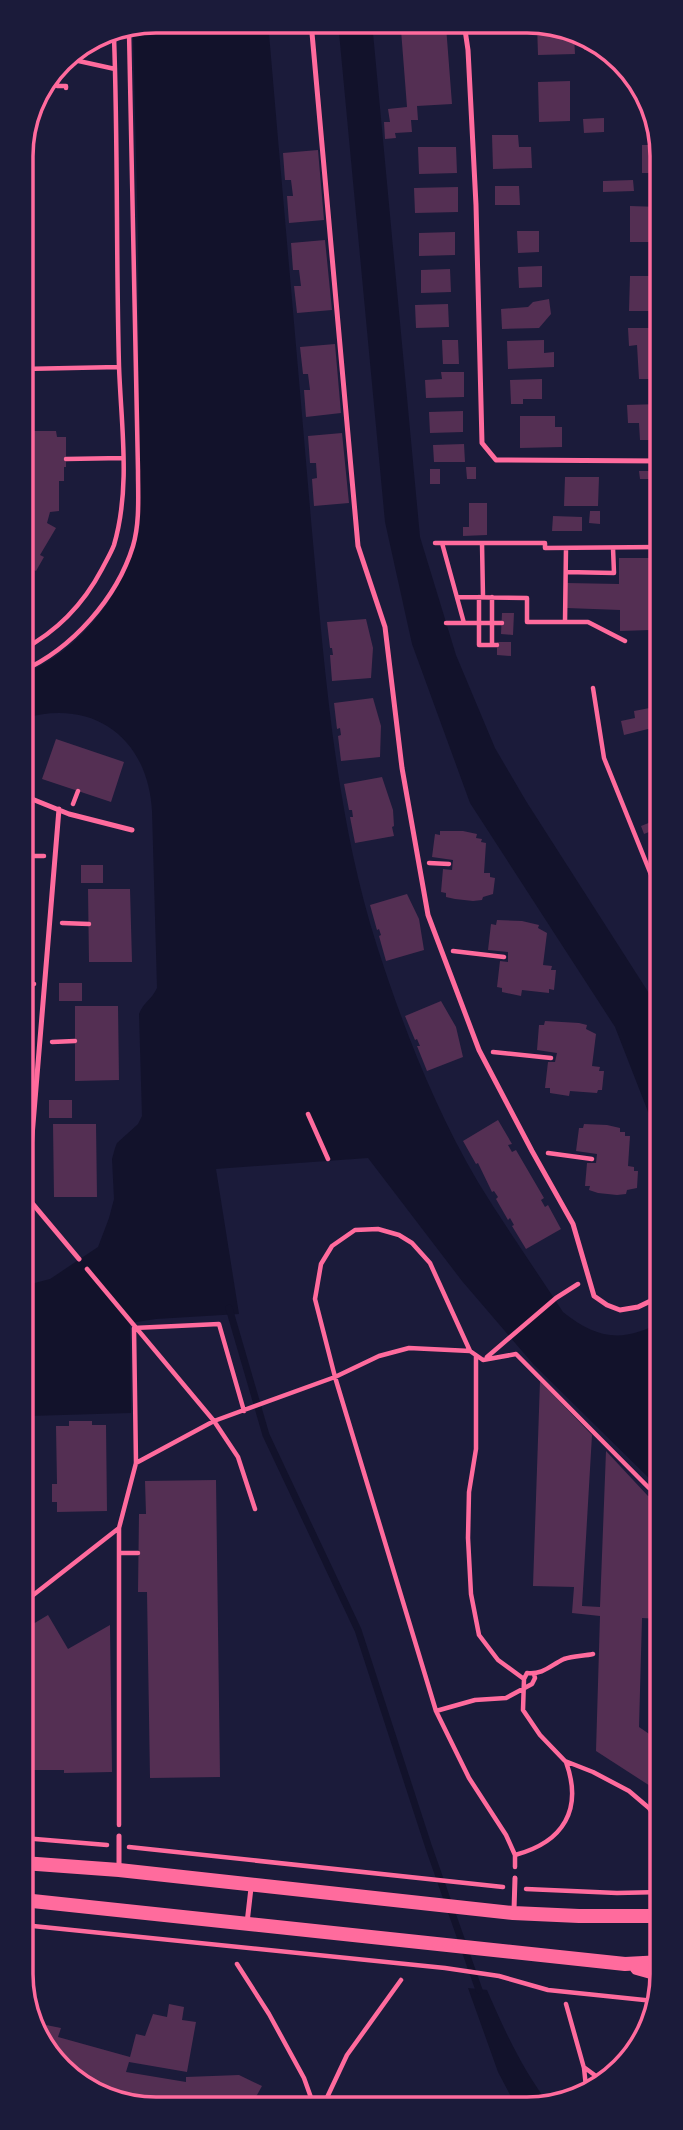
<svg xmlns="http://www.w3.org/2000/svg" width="683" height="2130" viewBox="0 0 683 2130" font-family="'Archivo Narrow',sans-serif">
  <rect width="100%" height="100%" fill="#1b1b3a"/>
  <path fill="#12122b" d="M157 21 268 22C282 188 297 354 311 520 324 660 334 812 377 946 403 1027 435 1109 478 1182 505 1226 535 1269 563 1312 597 1339 622 1343 661 1322V1490L534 1365 462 1281 368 1158 216 1169 239 1314 156 1319 130 1323 131 1413 29 1416V1478L23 1479V1286L50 1279 98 1247 109 1218 114 1199 112 1159 115 1148 117 1143 138 1124 142 1116 139 1014C143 1003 152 999 157 988L152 811C148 738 93 697 22 719V675C83 649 126 591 140 527L138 235 133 30Z
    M338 22H372L420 537 456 655 495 748 526 801 661 1012V1145L615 1027 470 803 412 644 385 522Z
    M468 1988 487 1990C505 2032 523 2070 550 2106H516L498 2072Z"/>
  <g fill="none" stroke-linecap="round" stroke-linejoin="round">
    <path stroke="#12122b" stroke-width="7" d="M229 1308 266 1435 358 1630 429 1848 479 1990"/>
  </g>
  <path fill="#542f53" d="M537 24H553L560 27V37L574 36 575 54 538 55Z
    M446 26 452 104 417 106 418 120H411L412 132 395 133 396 138 385 139 384 122H390L388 109 407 107 401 30Z
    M584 40 593 45 601 49 584 50Z
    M570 81V121L539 122 538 82Z
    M604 118V132L584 133 583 119Z
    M492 135H518L519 147H531L532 168 493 169Z
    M642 145H659L660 177H649V173H642Z
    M418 147H456L457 173 419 174Z
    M318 150 324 220 289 223 287 196H293L291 180H285L283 153Z
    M633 180 634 191 603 192V181Z
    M495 186H519L520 205H495Z
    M458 187V212L415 213 414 188Z
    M630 206 660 207V242H630Z
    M517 231H539V252L518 253Z
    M455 232V255L419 256V233Z
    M325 240 332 310 297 313 294 286H301L299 270H293L291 243Z
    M542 266V287L519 288 518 267Z
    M450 269 451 292 421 293V270Z
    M630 276H660V311H629Z
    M549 299 551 314 539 328 502 329 501 309 528 307 533 302Z
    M448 304 449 327 416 328 415 305Z
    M628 328H651V345H660V379H639L637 345 629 346Z
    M442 340H458L459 364H443Z
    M544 340V353L554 352V367L508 369 507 341Z
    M335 344 341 413 306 417 304 390H310L308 374H303L300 347Z
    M441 372H464V397L426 398 425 380 442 379Z
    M542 379V399H523V404H511L510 380Z
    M22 385H29L30 431H56L57 437H66V467H64V481H59V511L50 512 47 523 56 528 40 555 44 557 36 571 32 569 22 586V515L24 512Z
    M660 404V440H640L639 423H628L627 405Z
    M463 411V432L430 433 429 412Z
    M520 416H555V427H562V447L520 448Z
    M342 433 349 503 314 506 312 479 317 478 316 463H310L308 436Z
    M464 444 465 462H434L433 445Z
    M466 467H476V479H467Z
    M430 469H440V484H430Z
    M639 471H659V479H640Z
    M565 477H599L598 506H564Z
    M652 483H660V527L650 526Z
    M469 503H487V535L463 536V527H469Z
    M590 511H600V524L589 523Z
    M553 516 582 517V531H552Z
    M619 558H660V609H650V630L620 631V610L567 608V583L619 584Z
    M502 613H514L513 635 501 634Z
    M366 619 373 648 371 678 332 681 330 655H333L332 648H330L327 622Z
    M497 642H511V656L497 655Z
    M373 698 381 726 380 757 341 761 338 736 341 735 340 728 337 729 334 703Z
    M660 706V726L624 735 621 721 635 718 634 711Z
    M56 739 124 762 111 802 42 779Z
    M382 777 393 810 394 826 392 827 394 836 355 843 350 817H353L352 810H349L344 784Z
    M656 820 659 828 644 834 641 826Z
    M22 822 32 823 25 895H22Z
    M440 831H463L477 834 476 838 482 839 481 842 486 843 484 873H490V877L495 878 493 894 483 897 482 900 473 901 455 899 446 897V893L441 892 443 869 452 870 453 860 432 857 435 834 440 835Z
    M81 865H103V883H81Z
    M88 889H130L132 962H89Z
    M407 894 419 919 424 950 386 961 379 936 381 935 379 929 377 930 370 905Z
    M497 920 522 921 539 925 538 928 547 933 543 965 552 966 551 970H556L554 990 549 989V993L522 990 521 996 502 992V988L497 987 500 961 508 962V952L488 950 491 924 496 925Z
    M59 983H82V1001H59Z
    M441 1001 456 1027 463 1057 427 1071 417 1046H420L417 1039 415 1040 405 1016Z
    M75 1006H118L119 1080 75 1081Z
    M545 1021 579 1023 587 1025 586 1029 596 1034 592 1066 600 1067 599 1071H604L602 1090H598L597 1093 570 1091 569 1096 550 1093V1088H545L548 1062H555L557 1053 537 1050 539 1025H544Z
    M49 1100H72V1118H49Z
    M498 1120 512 1144 508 1145 512 1152 516 1150 544 1198 541 1200 545 1207 548 1205 561 1229 526 1249 512 1226 514 1225 510 1218 508 1220 496 1199 498 1197 494 1191 492 1192 478 1163 476 1164 463 1141Z
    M53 1124H96L97 1197H54Z
    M584 1124 607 1125 620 1128V1132H625V1136H630L628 1166 634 1167V1171H638L637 1188 627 1190 626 1194 617 1195 598 1193 589 1190 590 1186H585L587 1163H596L597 1154 576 1151 579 1128H583Z
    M540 1381 592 1435 582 1606 600 1607 606 1451 648 1496H661V1619L642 1618 639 1727 661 1742V1793L596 1751 600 1616 572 1613 574 1587 533 1586Z
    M69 1421H92V1425H106L107 1511 57 1512V1502H52V1484H57L56 1426H69Z
    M216 1480 220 1777 150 1778 147 1592H138L139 1514H146L145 1481Z
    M23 1492H26L27 1580 23 1583Z
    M48 1615 68 1649 110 1625 112 1772 64 1773V1770H23V1630Z
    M169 2004 184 2007 182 2020 196 2022 187 2072 129 2062 126 2072 186 2082V2077L239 2075 262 2086 257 2095 248 2104V2106H130L60 2069 36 2023 61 2028 58 2037 130 2057 136 2034 145 2036 153 2014 167 2017Z"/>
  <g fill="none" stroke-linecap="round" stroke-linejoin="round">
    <path stroke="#ff6b9d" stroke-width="4.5" d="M65 58 115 69
      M56 68 57 86H66V88
      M22 369 119 367
      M66 459 123 458
      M435 543H545V548L660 547
      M442 543 464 623
      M482 543 483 597
      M566 572 614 573 613 548
      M457 597 527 598V622H588L625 641
      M479 597V645H497
      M565 622 566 548
      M446 623H502
      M492 645V597
      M22 650C58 631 83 605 102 569 106 561 111 553 114 545 131 487 121 425 119 366 116 256 118 147 114 37
      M22 671C72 649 117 598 133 546 140 522 138 495 138 471L129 31
      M593 688 604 758 660 897
      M73 804 78 791
      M29 856H44
      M429 863 449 864
      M62 923 89 924
      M453 951 504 957
      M22 983 34 984
      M52 1042 75 1041
      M493 1052 551 1058
      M308 1114 328 1159
      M548 1153 592 1159
      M87 1269 214 1421 238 1457 255 1509
      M470 1351 430 1263 412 1243 399 1235 378 1229 355 1230 332 1246 321 1264 315 1299 335 1377 436 1711 469 1778 506 1835 515 1855V1867
      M476 1356V1449L469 1492 468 1538 471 1594 479 1635 498 1660 524 1679 523 1710 540 1735 565 1761 593 1772 629 1791 649 1808 662 1827
      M487 1357 556 1298 578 1284
      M136 1463 214 1421 335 1377 379 1356 409 1348 470 1351 483 1360 516 1354 649 1488
      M120 1553H138
      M23 1603 119 1528
      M524 1679 527 1673C543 1675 551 1665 564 1659 573 1656 584 1656 593 1654
      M436 1711 475 1700 506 1698 532 1684 535 1678 534 1674
      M119 1825V1528L136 1463 134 1328 219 1324 244 1411
      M23 1838 107 1845
      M129 1847 503 1887
      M515 1855C564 1842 583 1809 566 1762
      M526 1889 617 1893 662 1892
      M23 1925 445 1968 499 1976 548 1990 654 2001
      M237 1964 269 2014 304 2078 314 2106
      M566 2004 584 2068 586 2087
      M585 2068 600 2079
      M323 2106 347 2055 401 1980"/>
    <path stroke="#ff6b9d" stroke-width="5" d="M311 22 358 546 385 627 402 768 428 915 479 1050 532 1151 573 1224 594 1296 607 1305 620 1310 638 1307 661 1296
      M464 23 468 50 476 205 482 443 496 460 660 461
      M22 795 69 814 132 830
      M59 809 27 1197 79 1259
      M119 1870V1836
      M514 1910 515 1878
      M247 1923 251 1888"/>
    <path stroke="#ff6b9d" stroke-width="14" d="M23 1863 119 1870 513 1913 579 1916H662
      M23 1900 625 1964 662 1962
      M637 1968 662 1975"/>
  </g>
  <path d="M0 0H683V2130H0ZM156 33H527A123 123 0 0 1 650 156V1974A123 123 0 0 1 527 2097H156A123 123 0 0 1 33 1974V156A123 123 0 0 1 156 33Z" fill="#1b1b3a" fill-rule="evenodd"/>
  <path fill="none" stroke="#ff6b9d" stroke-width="3.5" d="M156 33H527A123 123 0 0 1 650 156V1974A123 123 0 0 1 527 2097H156A123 123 0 0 1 33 1974V156A123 123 0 0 1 156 33Z"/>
</svg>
